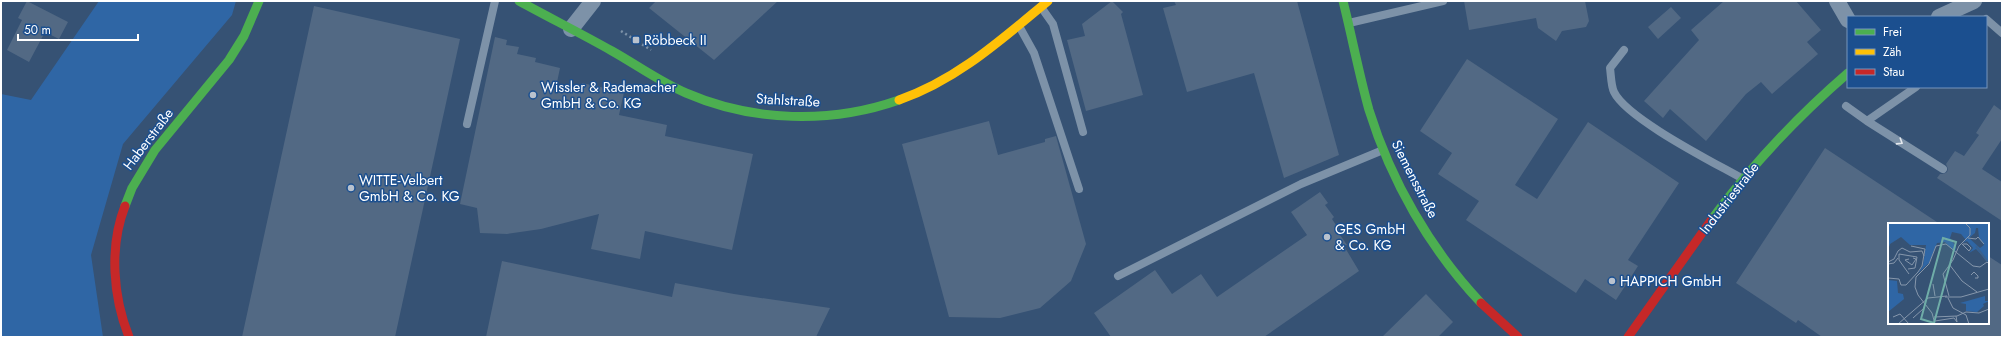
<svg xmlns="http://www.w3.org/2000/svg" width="2003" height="338" viewBox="0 0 2003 338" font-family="Jost,sans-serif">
  <rect width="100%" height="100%" fill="#365274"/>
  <path fill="#2f66a5" d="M99 1H236L232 15 123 144 91 255 103 337H1V94L31 100Z"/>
  <path fill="#526984" d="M27 1 68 22 59 39 45 32 29 62 7 50 22 20 18 18Z
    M656 1H778L714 60 649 8Z
    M1112 1 1123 12 1121 14 1143 95 1086 111 1067 40 1085 36 1082 24Z
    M1174 1H1297L1339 155 1284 178 1254 73 1187 92 1163 8 1176 5Z
    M1464 1H1585L1589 21 1586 27 1562 31 1556 41 1538 28 1536 18 1469 30Z
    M1724 1H1796L1821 30 1807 42 1818 54 1772 94 1761 82 1746 94 1706 141 1670 109 1663 118 1644 101 1699 40 1691 30Z
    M314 6 460 39 395 337H242Z
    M1671 7 1681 18 1658 39 1648 27Z
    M495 37 507 40 506 45 519 47 517 54 536 58 535 62 560 68 556 87 581 92 582 83 624 92 619 115 667 125 665 136 753 154 732 250 645 231 640 259 591 249 599 214 541 229 507 234 480 233 477 208 460 204Z
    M1467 59 1558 119 1515 185 1537 199 1588 122 1679 183 1628 260 1638 266 1616 300 1585 279 1576 293 1466 220 1479 201 1438 174 1452 153 1420 131Z
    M1994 105 2002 111V139L1982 169 2002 182V221L1937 178 1940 174H1943L1947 172 1948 169 1946 164 1955 151 1964 156 1979 135 1976 133Z
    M989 121 998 155 1045 142V139L1056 136 1086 244 1071 281 1040 308 1000 318 949 317 902 144Z
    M1825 148 1940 224H1889V323H1988V256L2002 265V337H1822L1798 320 1796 323 1736 283Z
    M1320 192 1328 203 1325 205 1334 217 1332 219 1340 231 1338 232 1347 245 1344 246 1359 271 1264 337H1111L1094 313 1155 270 1172 294 1201 274 1217 297 1307 235 1291 212Z
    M502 261 672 297 675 283 734 294 830 308 816 337H486Z
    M1426 294 1453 322 1438 337H1382Z"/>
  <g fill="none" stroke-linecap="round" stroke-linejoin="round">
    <path stroke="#7d92a8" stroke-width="2.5" stroke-dasharray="2 3" stroke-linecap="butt" d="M621 31 651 50"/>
    <path stroke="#7d92a8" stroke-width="8" d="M1041 7 1053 24 1083 132
      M1986 19 2002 33
      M1349 23 1443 1
      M1019 26 1034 53 1079 189
      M1624 50 1610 68C1611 75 1611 86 1614 92 1627 119 1715 163 1743 179
      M1846 106 1867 121 1916 87
      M1867 121 1943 169
      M467 124 495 1
      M1118 276 1301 184 1383 150"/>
    <path stroke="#7d92a8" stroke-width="16" d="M1837 1 1848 20
      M1939 17 1974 1
      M571 29 593 1"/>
    <path stroke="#4caf50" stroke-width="9" d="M519 1C550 18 582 34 612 51 637 65 660 82 686 93 753 122 831 124 899 100
      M1343 1C1352 37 1359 74 1369 110 1391 181 1430 249 1481 303
      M125 206 132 188 155 150 229 60 244 36 259 1
      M1712 219C1752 165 1797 117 1848 73"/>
    <path stroke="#ffc107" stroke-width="9" d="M899 100C957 80 1002 39 1048 1"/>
    <path stroke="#c62828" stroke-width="9" d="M125 206C109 247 113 297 129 337
      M1481 303 1518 337
      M1628 337 1712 219"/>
  </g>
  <defs><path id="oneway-chevron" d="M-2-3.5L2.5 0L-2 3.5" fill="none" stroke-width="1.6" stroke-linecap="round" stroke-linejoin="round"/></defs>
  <use stroke="#e5e9ee" href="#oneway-chevron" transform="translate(1900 142) rotate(32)"/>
  <g fill="#b9c2ce" stroke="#1b4f8f" stroke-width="1.5">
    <rect x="632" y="36" width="8" height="8" rx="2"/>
    <circle cx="533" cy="95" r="4"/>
    <circle cx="351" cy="188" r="4"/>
    <circle cx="1327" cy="237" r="4"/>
    <circle cx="1612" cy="281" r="4"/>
  </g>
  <g text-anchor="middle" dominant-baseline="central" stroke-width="3" stroke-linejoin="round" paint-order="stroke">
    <g font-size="14" fill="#fff" stroke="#1b4f8f" text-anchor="start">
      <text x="644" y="40">Röbbeck II</text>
      <text x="541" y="87">Wissler &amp; Rademacher<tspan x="541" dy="16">GmbH &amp; Co. KG</tspan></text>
      <text x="359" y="180">WITTE-Velbert<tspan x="359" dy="16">GmbH &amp; Co. KG</tspan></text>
      <text x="1335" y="229">GES GmbH<tspan x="1335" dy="16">&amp; Co. KG</tspan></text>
      <text x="1620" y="281">HAPPICH GmbH</text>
    </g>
    <g font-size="14" fill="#fff" stroke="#1b4f8f">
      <text transform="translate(788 100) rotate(3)">Stahlstraße</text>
      <text transform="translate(148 139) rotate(-53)">Haberstraße</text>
      <text transform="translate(1415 179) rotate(63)">Siemensstraße</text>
      <text transform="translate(1729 198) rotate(-52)">Industriestraße</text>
    </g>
  </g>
  <g transform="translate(1888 223)">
    <rect width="101" height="101" fill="#365274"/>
    <path d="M0 0H101V40L88 26 81 30 85 25 79 18 75 20 78 17 73 11 64 9 62 15 68 24 67 29 57 19 49 20 41 40 30 50 35 43 38 22H22L13 14 2 21 1 24ZM88 5H90L91 15 96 22 92 25 81 15 87 10ZM0 57 9 58 10 70 15 71 16 76 0 89ZM97 73V78H101L95 81 96 83 89 89 78 88V81L72 80Z" fill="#2f66a5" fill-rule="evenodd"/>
    <path fill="none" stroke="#3b618d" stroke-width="2" d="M88 23 99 38"/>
    <path fill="none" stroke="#8697ac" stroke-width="1" d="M80 15 88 16 90 14 96 21M73 20 81 28 83 25 79 21H75M21 36 17 37 24 42 28 36 25 35M0 39 6 36 10 28 14 25 22 29 34 28 36 33M0 41 6 40 10 35M61 41 74 58 89 69M20 46 27 45 29 34 11 31V37L21 51M83 52 86 49 90 53V55H87M0 55 11 56 13 62H18L30 49 34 43 37 26 23 23M45 61 47 73M61 73 55 51 65 37 71 23 82 12V5L77 0M57 74H73L101 66M60 75 65 85 78 92 81 101M5 94 12 91 21 101M46 94 69 93 78 89 91 90 101 86M25 95 35 86M47 98 66 95 69 99 68 93M10 101 40 75 59 73M47 101 44 90 30 72 27 64 28 54 41 41 48 23 58 21 85 43 92 44 99 39 101 41"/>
    <path fill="#6fada8" fill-opacity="0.15" stroke="#6fada8" stroke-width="2" d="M55 15 68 19 46 100 33 96Z"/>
    <rect width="101" height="101" fill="none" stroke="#fff" stroke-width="2"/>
  </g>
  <rect width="2003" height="338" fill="none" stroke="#ffffff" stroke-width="4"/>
  <rect x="1847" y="16" width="140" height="72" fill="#1b4f8f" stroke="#7695bc"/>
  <rect x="1855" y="29" width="20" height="6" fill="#4caf50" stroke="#7695bc"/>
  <text x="1883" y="36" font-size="12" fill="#ffffff">Frei</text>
  <rect x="1855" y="49" width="20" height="6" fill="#ffc107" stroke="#7695bc"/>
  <text x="1883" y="56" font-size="12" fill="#ffffff">Zäh</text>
  <rect x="1855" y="69" width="20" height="6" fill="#c62828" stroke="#7695bc"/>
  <text x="1883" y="76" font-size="12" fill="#ffffff">Stau</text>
  <path d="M18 34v6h120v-6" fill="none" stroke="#ffffff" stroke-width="2"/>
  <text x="24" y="34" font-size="12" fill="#ffffff" stroke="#1b4f8f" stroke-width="3" paint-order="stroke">50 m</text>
</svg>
